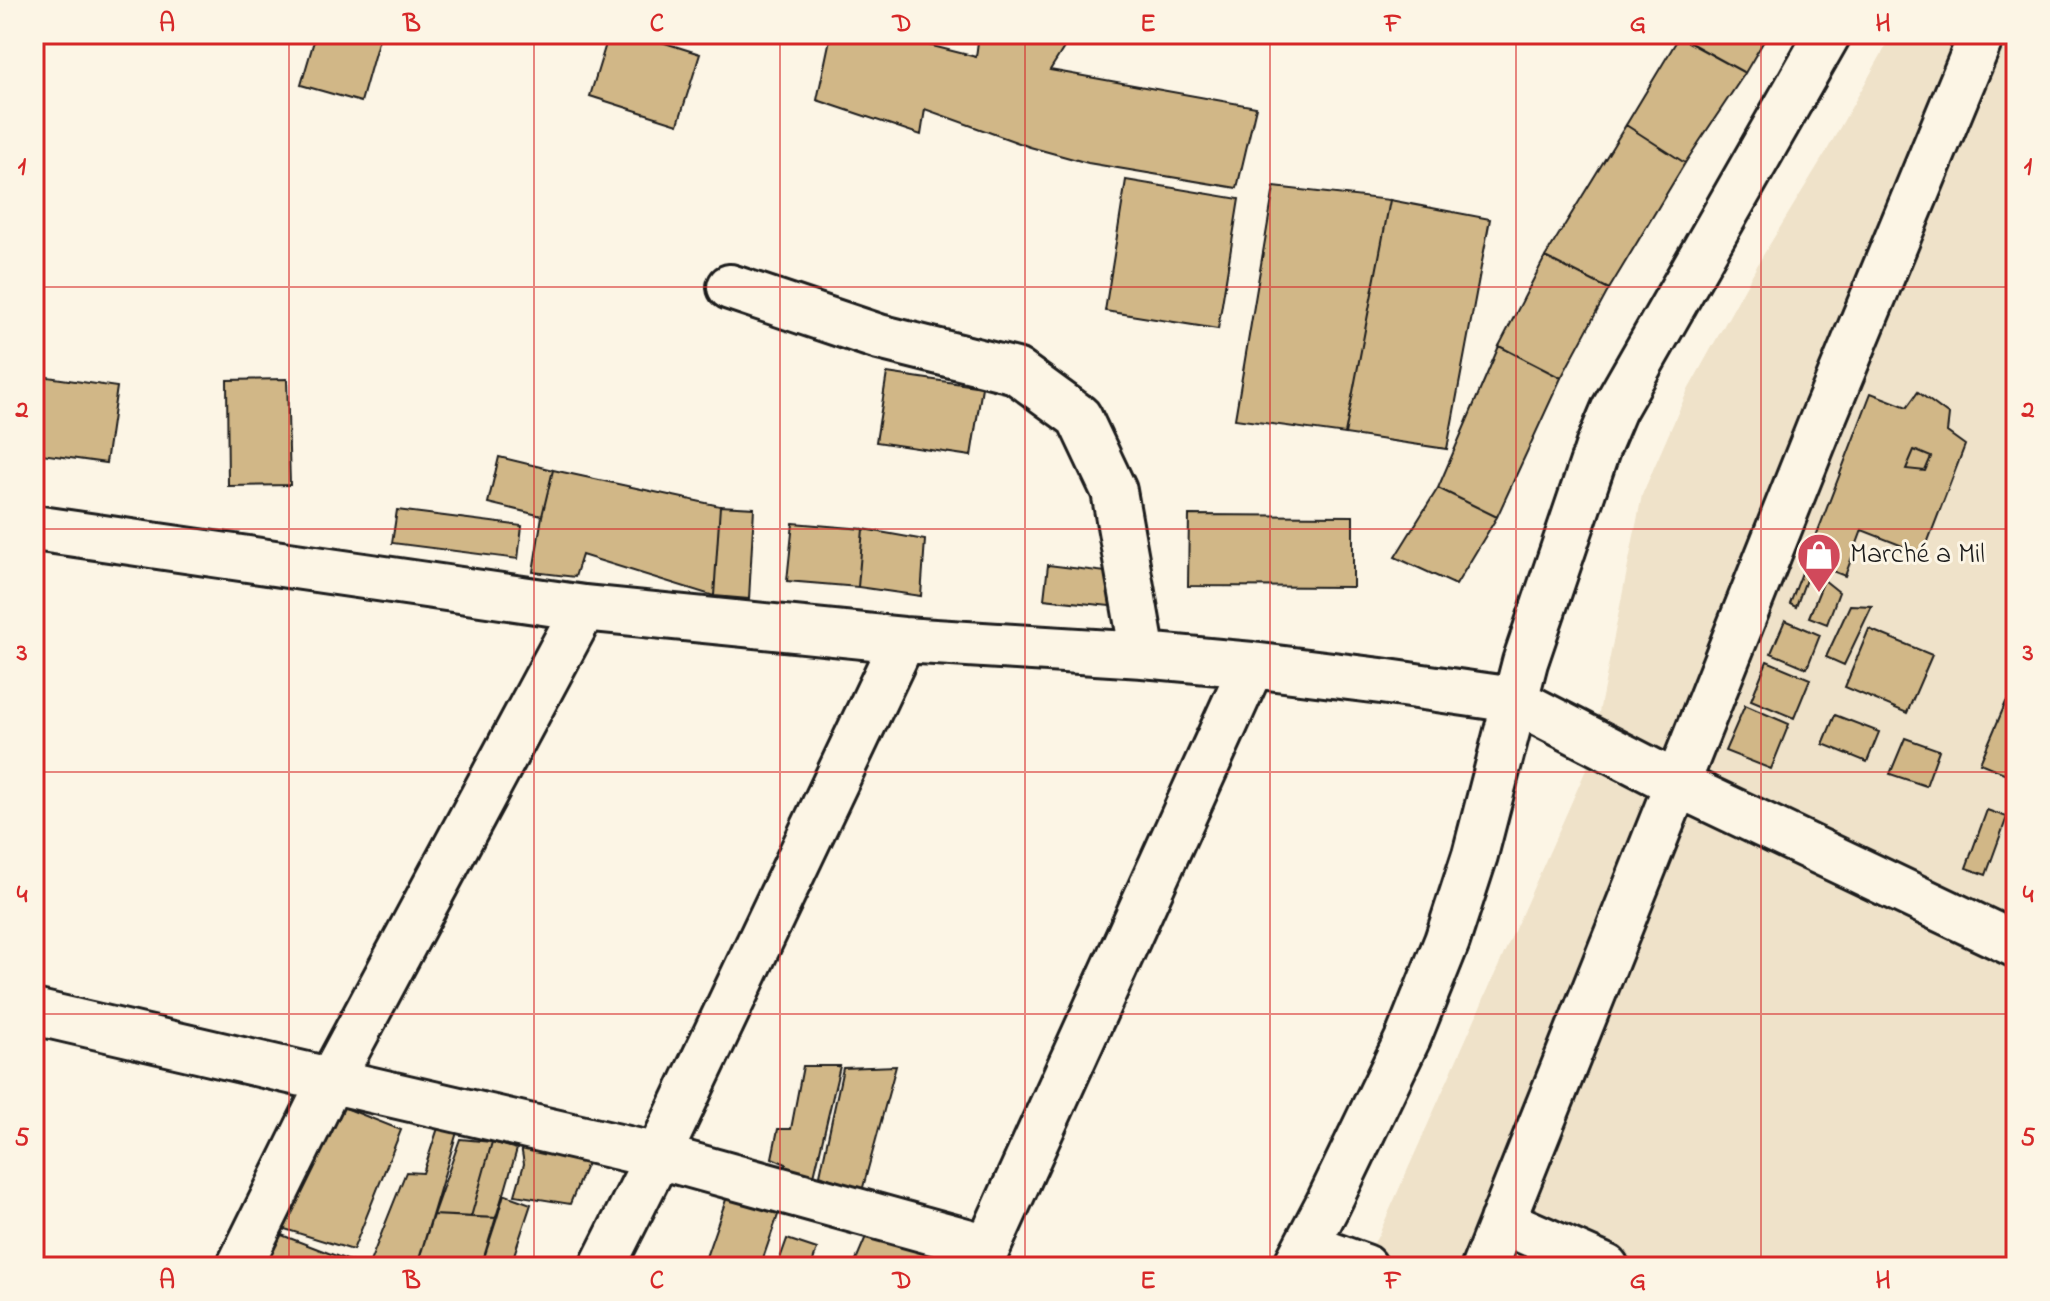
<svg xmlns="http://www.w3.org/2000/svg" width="2050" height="1301" viewBox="0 0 2050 1301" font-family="'Indie Flower',sans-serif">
  <rect width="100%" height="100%" fill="#fcf5e5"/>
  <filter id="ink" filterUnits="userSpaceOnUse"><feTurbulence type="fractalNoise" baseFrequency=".0125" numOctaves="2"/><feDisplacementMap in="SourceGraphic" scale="16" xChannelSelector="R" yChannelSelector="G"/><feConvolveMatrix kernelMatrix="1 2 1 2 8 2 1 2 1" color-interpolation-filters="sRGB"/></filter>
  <g filter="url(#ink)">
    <path fill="#efe2c9" d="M1893 34H2016V1267H1361L1379 1234 1589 763 1642 495 1687 392 1762 257 1826 152Z"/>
    <path fill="#d1b787" stroke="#1c1c1c" stroke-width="2" d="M316 34H397L395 40 380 35 361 102 301 85Z
      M609 34H636L700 54 678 124 590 96Z
      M831 34H885L976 57 979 34 1072 35 1050 70 1256 107 1237 188 1088 163 1030 147 925 109 921 135 817 100Z
      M1674 34H1768L1745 73Z
      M1679 37 1745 73 1685 163 1626 125Z
      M1626 125 1685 163 1609 289 1545 257Z
      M1126 180 1239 199 1218 329 1105 311Z
      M1274 187 1390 200 1345 434 1235 419Z
      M1390 200 1490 219 1447 449 1345 434Z
      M1545 257 1609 289 1561 378 1499 346Z
      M1499 346 1561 378 1497 517 1438 488Z
      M887 373 982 387 971 456 876 442Z
      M34 375 117 387 106 463 34 453Z
      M287 379 290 485 228 486 227 380Z
      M1918 392 1949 415 1947 432 1965 445 1923 554 1862 530 1845 576 1812 563 1796 607 1790 604 1871 393 1907 407Z
      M1914 450 1931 457 1925 471 1906 469Z
      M499 457 553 470 542 516 488 503Z
      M553 470 720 506 714 596 582 555 575 577 533 572 542 516Z
      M1438 488 1497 517 1456 585 1395 557Z
      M720 506 754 508 749 599 714 596Z
      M397 510 522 526 518 559 392 543Z
      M1189 515 1353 516V587L1188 586Z
      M793 523 863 529 858 587 787 581Z
      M863 529 925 540 921 596 858 587Z
      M1048 565 1123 574 1119 607 1044 599Z
      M1824 580 1839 592 1827 624 1809 617Z
      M1850 605 1872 606 1844 665 1826 657Z
      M1785 620 1820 635 1807 668 1771 653Z
      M1869 629 1932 655 1907 713 1845 687Z
      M1767 661 1810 679 1794 718 1751 700Z
      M2006 702 2016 706V763L2011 776 1980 763Z
      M1745 705 1789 724 1771 769 1725 751Z
      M1835 715 1879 732 1867 762 1823 744Z
      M1905 738 1939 750 1926 786 1890 774Z
      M1987 810 2007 817 1986 875 1966 868Z
      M803 1066H840L813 1180 786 1175V1164L772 1158 778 1129H791Z
      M896 1066 862 1191 820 1175 843 1068Z
      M338 1105 401 1130 353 1250 278 1227Z
      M438 1128 457 1132 420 1256 415 1267H368L406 1172 423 1173Z
      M460 1139 492 1142 471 1217 433 1215Z
      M492 1142 517 1149 497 1218 471 1217Z
      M521 1146 587 1163 570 1204 515 1195 524 1164Z
      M503 1194 531 1204 510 1267H481Z
      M728 1194 779 1212 760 1267H725L705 1260Z
      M433 1215 497 1218 481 1267H467L420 1256Z
      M870 1227 944 1256 940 1267H853Z
      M279 1234 365 1267H264Z
      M787 1239 817 1249 811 1267H777Z
      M420 1256 467 1267H415Z"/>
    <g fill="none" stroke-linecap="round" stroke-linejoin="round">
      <g stroke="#1c1c1c" stroke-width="50">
        <path id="minor" d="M730 287 879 337 1016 371 1079 417 1114 491 1143 655
          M34 528 584 608 903 640 1143 655 1252 665 1381 681 1514 700 1677 784 2016 945
          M34 1012 658 1156 988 1247
          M1502 1221 1606 1267
          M1306 1246 1365 1267
          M239 1267 331 1080 584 608
          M602 1267 658 1156 903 640
          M977 1267 988 1247 1252 665
          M1295 1267 1328 1204 1408 1038 1447 941 1475 855 1525 662 1598 447 1614 409 1828 34
          M1484 1267 1819 428 1982 34"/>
      </g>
      <use href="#minor" stroke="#fcf5e5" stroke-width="44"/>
    </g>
  </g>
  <path fill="none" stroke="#d62828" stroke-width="2" stroke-opacity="0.55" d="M289 34V1267M534 34V1267M780 34V1267M1025 34V1267M1270 34V1267M1516 34V1267M1761 34V1267M34 287H2016M34 529H2016M34 772H2016M34 1014H2016"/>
  <defs>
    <g id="shop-pin" transform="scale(2.3)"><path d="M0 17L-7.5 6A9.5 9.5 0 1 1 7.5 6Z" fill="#d1495b" stroke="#fcf5e5"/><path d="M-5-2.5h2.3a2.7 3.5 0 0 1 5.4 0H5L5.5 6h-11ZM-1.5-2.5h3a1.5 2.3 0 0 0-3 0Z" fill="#fff"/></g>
  </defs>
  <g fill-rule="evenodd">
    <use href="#shop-pin" x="1819" y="555"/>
  </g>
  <g text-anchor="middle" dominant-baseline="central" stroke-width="6" stroke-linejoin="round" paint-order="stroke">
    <g font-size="28" fill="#1c1c1c" stroke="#fcf5e5" text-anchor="start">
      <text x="1850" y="555">Marché a Mil</text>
    </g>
  </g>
  <rect width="2050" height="1301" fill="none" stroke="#fcf5e5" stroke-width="88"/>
  <rect x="44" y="44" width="1962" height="1213" fill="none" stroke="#d62828" stroke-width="3"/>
  <g font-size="26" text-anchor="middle" font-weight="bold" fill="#d62828">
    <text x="167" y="31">A</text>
    <text x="412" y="31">B</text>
    <text x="657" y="31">C</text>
    <text x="902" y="31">D</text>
    <text x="1148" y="31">E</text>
    <text x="1393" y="31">F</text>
    <text x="1638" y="31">G</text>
    <text x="1883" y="31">H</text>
    <text x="22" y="174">1</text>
    <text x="2028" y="174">1</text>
    <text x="22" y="417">2</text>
    <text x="2028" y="417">2</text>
    <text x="22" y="660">3</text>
    <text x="2028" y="660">3</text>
    <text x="22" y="902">4</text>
    <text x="2028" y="902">4</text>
    <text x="22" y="1145">5</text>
    <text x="2028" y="1145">5</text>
    <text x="167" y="1288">A</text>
    <text x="412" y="1288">B</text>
    <text x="657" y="1288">C</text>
    <text x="902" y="1288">D</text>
    <text x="1148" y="1288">E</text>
    <text x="1393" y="1288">F</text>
    <text x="1638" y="1288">G</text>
    <text x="1883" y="1288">H</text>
  </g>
</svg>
